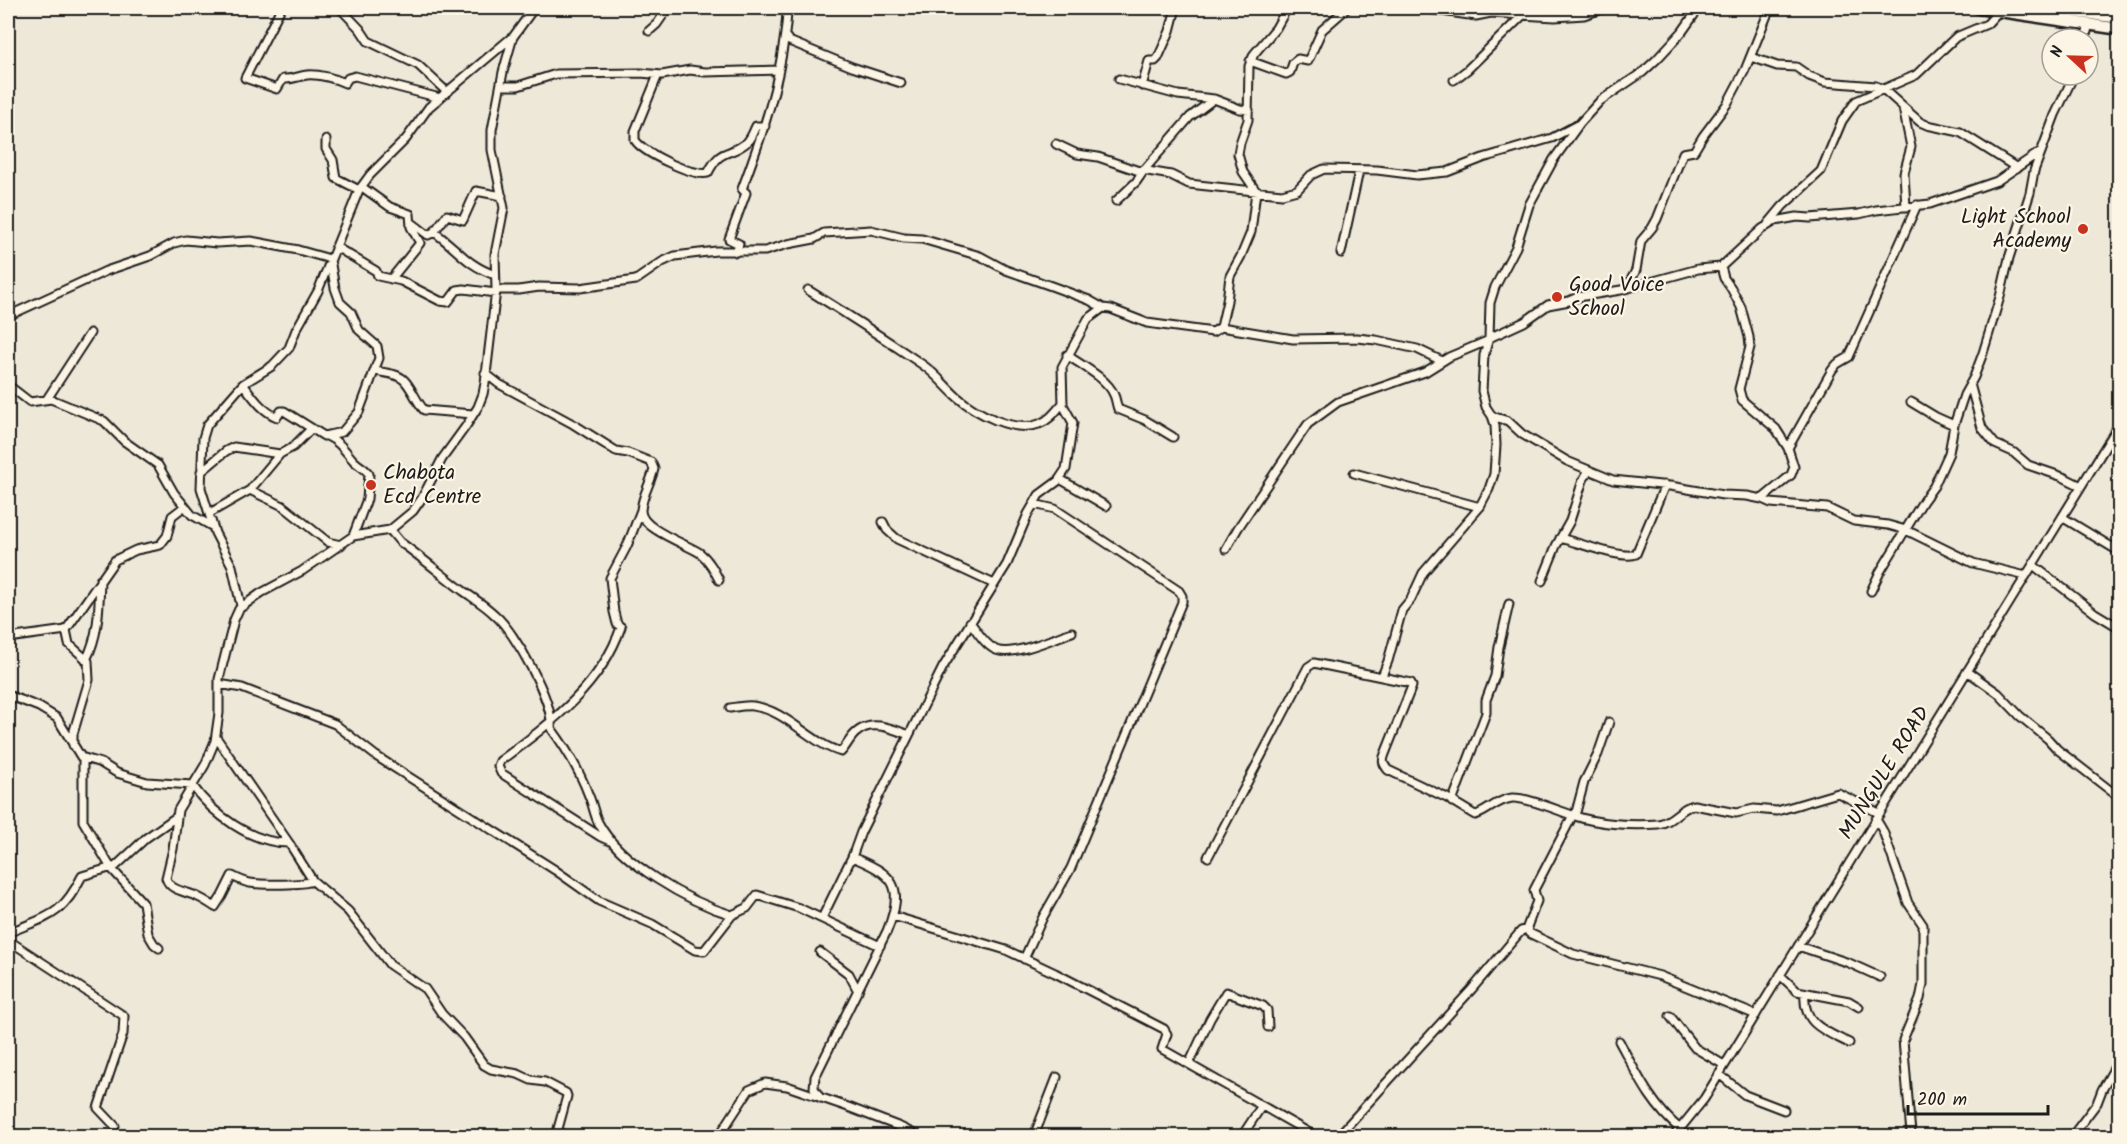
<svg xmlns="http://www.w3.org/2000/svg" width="2127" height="1144" viewBox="0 0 2127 1144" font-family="Kalam,sans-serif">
  <rect width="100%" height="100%" fill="#eee8d9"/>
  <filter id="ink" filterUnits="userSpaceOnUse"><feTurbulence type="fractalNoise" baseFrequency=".0167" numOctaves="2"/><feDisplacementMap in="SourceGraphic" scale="12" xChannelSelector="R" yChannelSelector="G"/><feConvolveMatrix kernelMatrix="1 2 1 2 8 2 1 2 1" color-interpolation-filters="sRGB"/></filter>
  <g filter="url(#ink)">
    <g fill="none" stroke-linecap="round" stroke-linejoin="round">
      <g stroke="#1c1c1c" stroke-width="11">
        <path id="minor" d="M281 8 245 78 277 89 283 79C292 80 298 76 307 75 321 74 333 78 345 83L348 78 355 76 440 98
          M340 8 360 29 368 41 418 65 447 92
          M1421 8 1476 16 1491 13 1555 17 1584 15 1606 8
          M1699 8 1682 32 1657 59 1643 72 1600 101 1580 123 1554 159 1529 205 1516 247 1495 287 1490 303 1489 338 1484 355 1482 391 1486 407 1492 416 1508 421 1522 434 1567 461 1613 480 1670 486 1723 495 1747 496 1762 499 1771 503 1827 508 1854 521 1888 525 1906 530 1973 563 2026 576
          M649 31 657 24 668 8
          M785 36 789 41 852 67 901 83
          M2085 39 2089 24
          M1751 57 1777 66 1796 67 1809 76 1825 82 1876 86 1883 89 1920 122 1927 125 1960 132 2017 168
          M1250 61 1286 74 1290 72 1293 63 1298 59 1308 61 1322 30 1347 8
          M658 75 635 131V140C643 153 694 177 708 173 722 146 727 158 746 143 751 139 753 132 756 126H765
          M1119 79 1178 95 1214 99
          M1454 80 1467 70 1522 16
          M502 86H518L556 74 641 73 662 75 690 70 705 72 779 70
          M1142 86 1149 61H1155L1158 58 1170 31 1176 8
          M1903 108 1911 147 1904 173 1906 207
          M326 140V149L333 160 336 178 359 190
          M1056 144 1077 154 1098 157 1139 171 1145 169 1190 117 1214 99 1240 109 1249 110
          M1142 170 1171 175 1189 184 1282 194 1297 190 1311 175 1324 169 1377 170 1417 175 1447 172 1483 158 1552 138 1577 125
          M362 187 390 207 410 214 411 227 420 243 391 279
          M1116 201 1136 182 1143 172
          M411 222 428 235 434 232C457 248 466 265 495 275
          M1768 224 1783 206 1821 171 1842 121 1856 101 1916 75 1956 37 1987 24 1999 11
          M434 232 447 215 463 220 476 191 502 196
          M336 247 376 271 378 276 401 281 440 301 448 302 457 290 464 289 496 293
          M736 252 739 244 729 239 746 193 742 189C758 146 773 104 781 59 784 42 787 25 787 8
          M1341 253 1359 171
          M1721 267 1724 278 1731 288 1741 307 1749 337 1750 347 1739 389 1742 400 1776 429 1788 448 1794 467 1791 475 1762 499
          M1627 288 1636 270 1641 241 1652 228 1657 219 1683 153 1694 151 1703 136 1727 104 1745 70 1770 8
          M496 290H519L539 287 580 288 636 280 662 262 675 256 716 251H765L788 244 814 239 824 233 871 230 904 238 922 239 980 256 1006 270 1054 287 1089 300 1103 308 1111 309 1147 323 1213 332 1221 327 1227 301 1230 276 1241 256 1251 232 1256 191 1243 172 1238 154 1240 143 1248 120 1249 66 1254 54 1276 28 1287 8
          M808 290C847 314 885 339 923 365 936 374 945 386 956 396 974 412 1014 434 1039 424 1050 420 1056 411 1063 403
          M8 316 106 271 150 256 174 243 186 240 217 243 251 241 298 250 330 259 335 288 340 302 351 312 359 330 377 346 379 358 359 412 342 432 324 436 284 411H281L277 417C262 411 253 397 243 384
          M1221 327 1293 339 1357 338 1376 340 1417 349 1442 361
          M1489 338 1524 322 1548 305 1569 301 1578 297 1621 290 1698 269 1721 267 1762 229 1775 221 1797 217 1810 218 1859 214 1876 210 1930 204 1997 181 2040 152
          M1067 355C1081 365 1108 379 1114 395 1116 399 1116 404 1118 409L1145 420 1173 437
          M375 371C384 373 397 373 404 380 412 388 416 401 424 410L473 414
          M485 373 499 384 573 424 616 451 628 453 651 462 654 469C651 482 642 496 641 510 640 529 687 544 700 553 709 560 714 570 719 580
          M1970 384 1982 428 1995 444 2013 452 2028 465 2063 477 2081 486
          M8 385 30 402 51 399 104 421 124 441 158 465 174 493 192 515 213 527
          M47 399 90 333
          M1911 402 1936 417 1954 425
          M327 436C340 442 345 451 354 461 359 466 365 468 369 474L367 499 353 536
          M1788 448 1832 370 1837 364 1849 357 1917 205
          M201 472 226 451 234 447 280 454
          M1354 473C1396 484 1438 496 1480 507
          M1060 479 1106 506
          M250 490 283 506 328 542 341 545
          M210 513 250 490 280 454 293 447 311 429
          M2062 517 2120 552
          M883 522 887 530 897 539 994 584
          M390 530 400 542C421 557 441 574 462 590 473 598 485 605 495 615 515 632 554 702 551 728 566 748 580 772 589 796 593 805 594 814 598 822 619 863 689 902 732 915
          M1560 538C1577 542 1623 560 1636 554L1665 485
          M1226 549 1238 528 1299 437 1308 424 1338 402 1425 372 1449 357 1487 341
          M2033 565 2095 613 2120 628
          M1542 581 1556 546 1570 521 1583 480 1589 470
          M1871 591 1880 572 1923 501 1934 486 1949 453 1954 425 1964 395 1974 377 1983 353 2000 297 2009 258 2030 193 2034 171 2055 115 2074 75
          M241 606 232 566 215 533 201 488 203 438 207 425 243 384 272 366 289 348 296 330 318 291 359 190 370 175 406 139 429 107 511 38
          M970 622C977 631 985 645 996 650 1013 657 1054 638 1072 632
          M66 630 69 644 88 661 89 680 73 734V745
          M8 638 66 630 115 560 136 550 160 545 167 536 172 516 185 506
          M86 660C99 635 99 607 100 580
          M1967 671 1998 693 2020 716 2048 739 2057 749 2120 798
          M1382 676 1388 661 1402 610 1411 599 1423 573 1479 508 1489 489 1494 474 1496 445 1495 425 1492 416
          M219 684 242 688 335 724 376 756 555 870 599 901 652 924 695 950 704 951 732 915 747 908 757 895 799 908 880 946
          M8 695 39 707 57 718 81 757 101 763 117 773 147 782 192 785C213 815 252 843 289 843L313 881 348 911 390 965 425 989 442 1014 464 1037 484 1065 491 1069 518 1074 531 1080 545 1082 566 1093 567 1096 556 1136
          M730 708C737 707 746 705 753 706 786 710 810 743 841 752 847 746 850 737 857 732 872 719 893 729 909 735
          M216 737 289 843
          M83 758V821L111 868 143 903 148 934 154 944 159 948
          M1452 802 1486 713V700L1495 676 1499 647 1509 604
          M1573 815 1534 890 1537 901 1527 927 1529 933 1573 954 1660 976 1756 1015
          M1575 816 1584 782 1598 754 1609 722
          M1876 819 1883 831 1908 903 1923 925V984L1920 999 1903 1040 1911 1134
          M610 841 601 837 501 773 498 766 500 761C548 725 601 687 621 627L617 624 614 612 610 578 627 546 641 510
          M1208 857 1308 667 1314 663 1411 683 1412 686 1385 754C1382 761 1383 764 1388 770L1447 798 1475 815C1486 813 1496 800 1512 798 1527 797 1559 811 1575 816 1598 824 1633 826 1658 824 1672 823 1680 807 1694 805L1736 813 1754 809 1777 811 1838 793 1879 813
          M313 881C303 885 263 885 250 883 244 882 238 879 232 876L222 896 215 907C209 903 203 899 196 896 185 891 170 891 166 878L173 849 178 810 205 765 215 741 219 713V679L234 620 239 609 261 593 302 571 353 536 390 530 413 511 422 498 442 459 466 426 478 407 483 394 485 383 496 290 495 254 504 208 492 150V130L503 72 513 37 534 8
          M893 916 1006 950 1055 973 1164 1029 1167 1034 1162 1049 1315 1136
          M822 918 852 857 861 832 943 667 1007 564 1028 514 1039 495 1058 481 1066 469 1073 423 1063 405 1062 367 1088 319 1103 308
          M8 933C47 916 61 918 82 876L116 866 146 838 176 817
          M8 940 124 1016 123 1034 98 1108 115 1126
          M1798 946 1849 963 1880 977
          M820 952 849 974 858 991
          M1024 959 1043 917 1071 868 1182 602V596L1179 591 1055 509 1034 504
          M1780 975 1797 991 1849 1001 1859 1007
          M1805 993C1802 1024 1825 1031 1849 1043
          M1670 1016 1695 1048 1724 1065
          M1619 1041C1637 1074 1651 1105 1680 1129
          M1189 1064 1210 1019 1226 992 1263 1006 1267 1010 1268 1027
          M1719 1074 1745 1095 1784 1110
          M820 1098 814 1088 815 1077 887 931C906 885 893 874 852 857
          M719 1136 749 1090 765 1083 787 1086 848 1107 900 1127 918 1136
          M1034 1136 1057 1077
          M1242 1136 1261 1107
          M1338 1136 1472 989 1521 931 1527 929
          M1674 1136 1704 1099 2120 423
          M2072 1136 2097 1103 2102 1090 2120 1058"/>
      </g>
      <g stroke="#1c1c1c" stroke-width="15">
        <path id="highway" d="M1979 8 2120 29
          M2045 8 2120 18"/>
      </g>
      <use href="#minor" stroke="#fcf5e5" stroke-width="7"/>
      <use href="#highway" stroke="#fcf5e5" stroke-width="10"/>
    </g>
  </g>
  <g fill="#c8321e" stroke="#fcf5e5" stroke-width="2">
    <circle cx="2083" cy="229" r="6"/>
    <circle cx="1557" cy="297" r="6"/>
    <circle cx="371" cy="485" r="6"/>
  </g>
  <g text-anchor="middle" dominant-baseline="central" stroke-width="4.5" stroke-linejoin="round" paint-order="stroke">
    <g font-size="21" fill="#1c1c1c" stroke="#fcf5e5" text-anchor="start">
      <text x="2071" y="217" text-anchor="end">Light School<tspan x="2071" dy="24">Academy</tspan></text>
      <text x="1569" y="285">Good Voice<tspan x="1569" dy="24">School</tspan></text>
      <text x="383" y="473">Chabota<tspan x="383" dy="24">Ecd Centre</tspan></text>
    </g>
    <g font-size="21" fill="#1c1c1c" stroke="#fcf5e5">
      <text transform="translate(1885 773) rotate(-58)">MUNGULE ROAD</text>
    </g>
  </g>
  <rect width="2127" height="1144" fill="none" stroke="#fcf5e5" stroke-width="30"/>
  <rect x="15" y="15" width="2097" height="1114" fill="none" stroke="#1c1c1c" stroke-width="2" filter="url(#ink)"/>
  <g transform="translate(2070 57) rotate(292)"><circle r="28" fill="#fcf5e5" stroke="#a29e95" stroke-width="1.5"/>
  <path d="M0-4.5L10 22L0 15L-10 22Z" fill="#c8321e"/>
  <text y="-9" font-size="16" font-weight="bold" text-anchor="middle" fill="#1c1c1c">N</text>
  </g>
  <path d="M1908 1105v9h140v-9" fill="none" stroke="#1c1c1c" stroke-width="3"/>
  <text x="1917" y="1105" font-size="18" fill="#1c1c1c" stroke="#fcf5e5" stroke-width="4.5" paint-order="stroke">200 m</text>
</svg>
